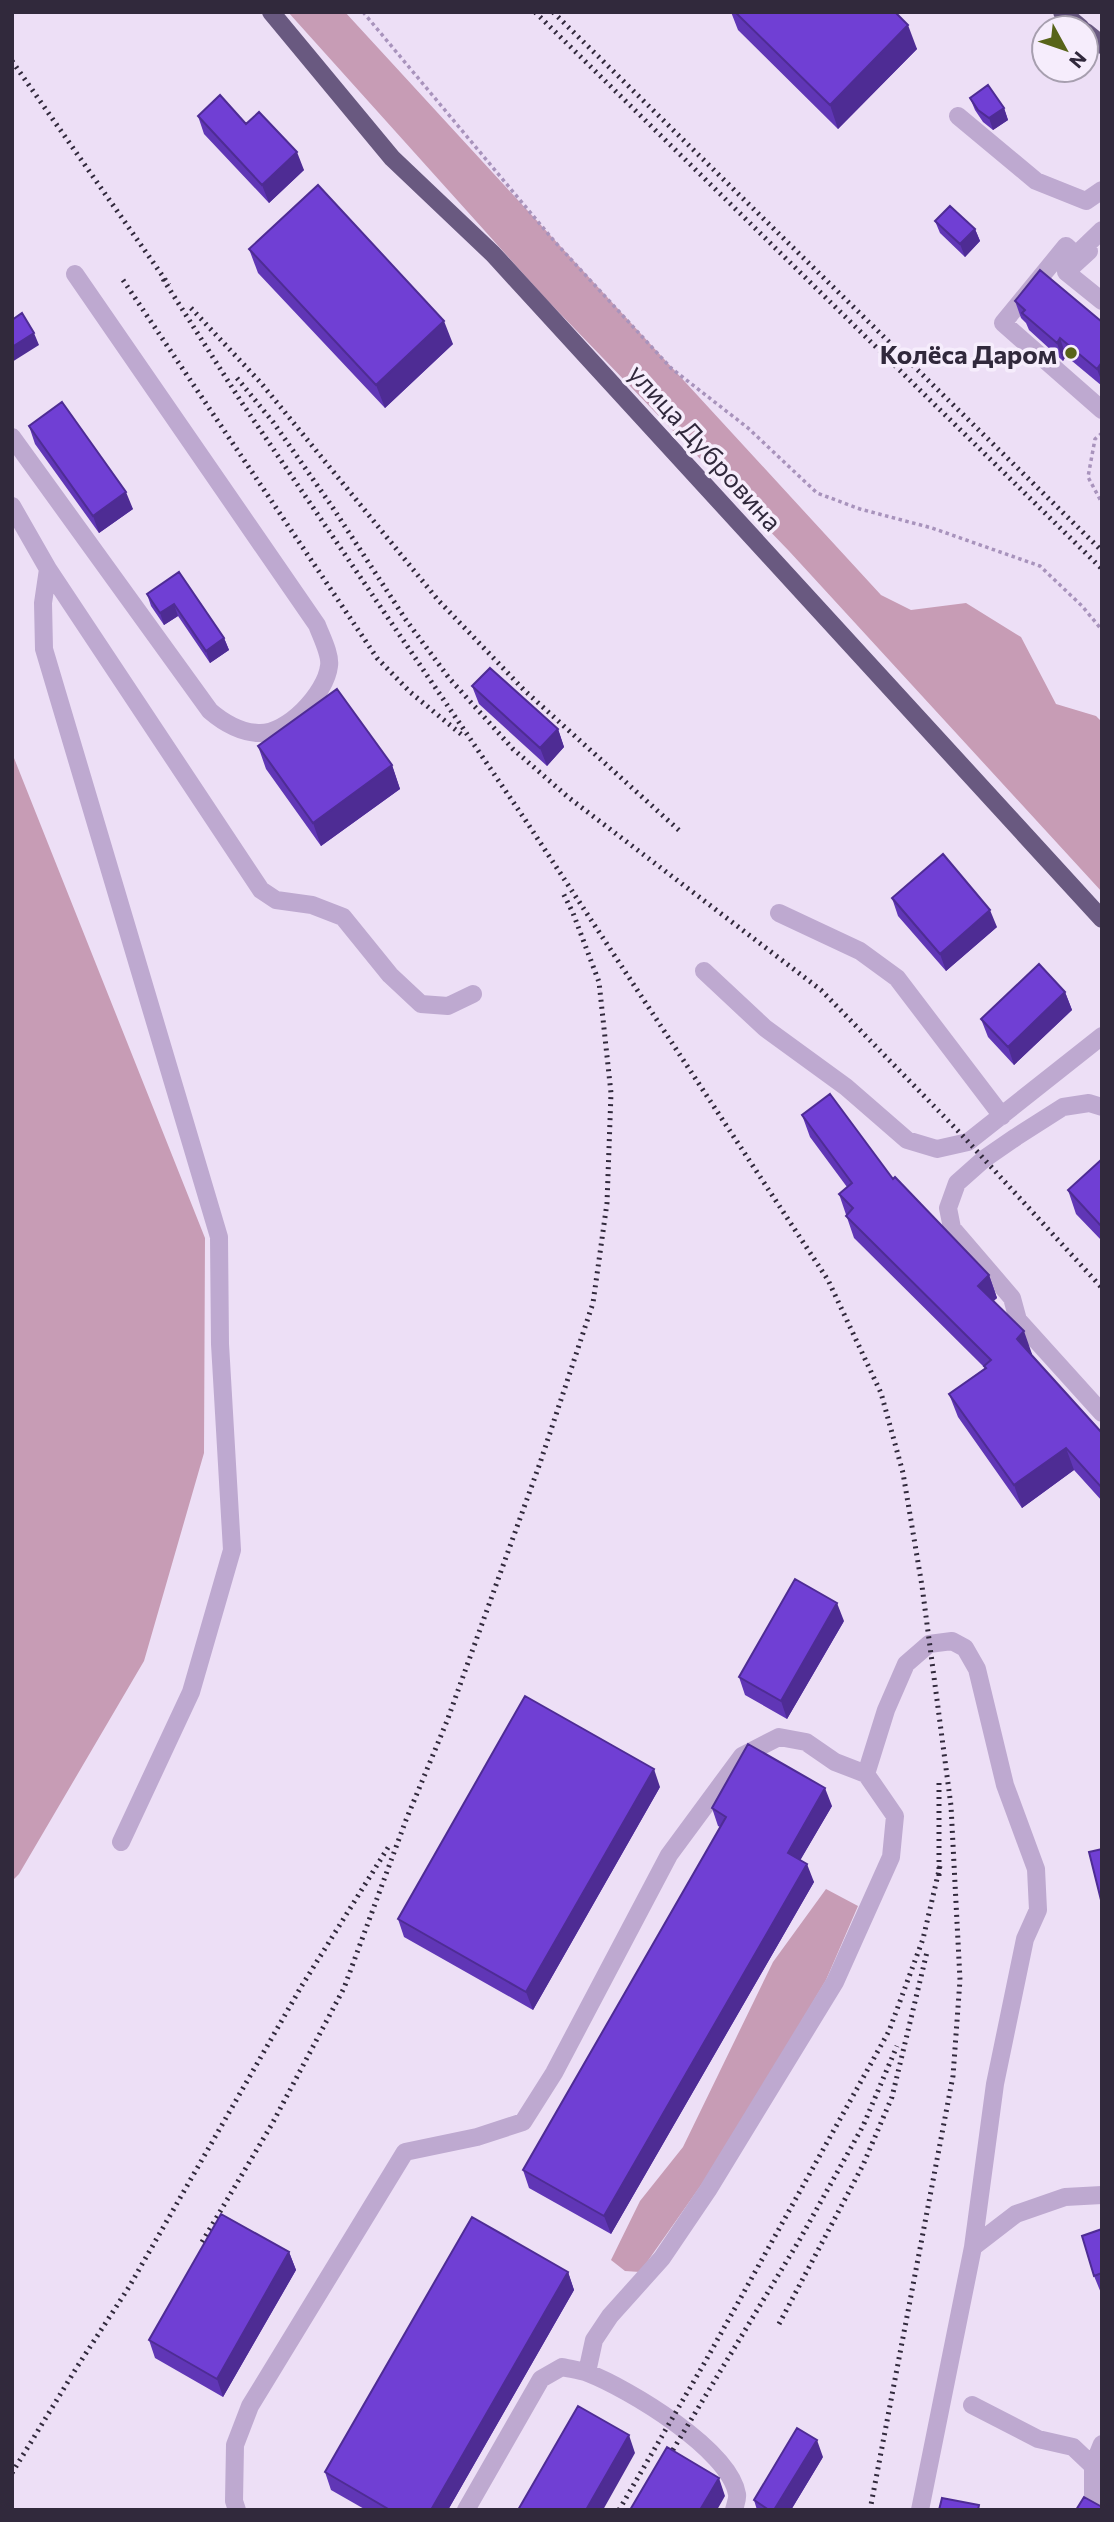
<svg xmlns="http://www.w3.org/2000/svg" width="1114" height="2522" viewBox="0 0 1114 2522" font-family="Commissioner,sans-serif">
  <rect width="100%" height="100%" fill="#eddff6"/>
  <path fill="#c79cb5" d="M288 12H345L881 595 911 610 966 603 1021 637 1056 704 1096 716 1102 722V892L789 551 547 300Z
    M12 753 205 1238 204 1453 144 1661 19 1874 12 1881Z
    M826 1889 858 1906 826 1980 718 2161 640 2272 625 2271 611 2260 640 2201 683 2147 773 1962Z"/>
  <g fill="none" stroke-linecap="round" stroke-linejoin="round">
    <path stroke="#a893bc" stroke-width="3.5" stroke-dasharray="3.5 3.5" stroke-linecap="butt" d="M363 12 555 242 671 368 748 428 817 493 860 509 932 528 1040 566 1082 606 1102 630
      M1102 433 1095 439 1088 477 1102 503"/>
    <path stroke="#bea9d0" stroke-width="18" d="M958 116 1036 181 1086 201 1102 190
      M1102 230 1076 255 1066 246 1003 323 1102 410
      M1089 251 1066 272 1102 301
      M12 437 210 711C224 723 239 732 258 733 287 735 326 693 329 666 331 655 321 636 317 625L75 274
      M12 506 48 569 261 890 276 900 312 905 343 917 390 975 421 1004 448 1006 473 994
      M48 569 43 603 44 649 219 1237 220 1344 232 1550 191 1692 121 1842
      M779 913 860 951 897 978 1002 1116
      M704 971 765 1028 846 1087 907 1140 937 1149 968 1142 1102 1036
      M1102 1107 1089 1103 1063 1107 1016 1137 984 1159 957 1183 948 1208 952 1228 1012 1298 1018 1320 1102 1413
      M866 1774 886 1710 906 1664 929 1644 952 1641 965 1648 977 1669 1005 1785 1036 1869 1038 1910 1025 1939 995 2084 973 2247 920 2510
      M973 2247 1016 2214 1065 2197 1102 2195
      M972 2405 1038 2439 1073 2447 1093 2466V2499L1102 2503
      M1093 2466 1102 2444
      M237 2510 234 2501 235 2445 250 2406 405 2152 477 2137 523 2122 554 2073 669 1855 742 1756 779 1737 806 1742 835 1762 866 1774 895 1816 891 1857 835 1982 708 2190 662 2258 610 2316 594 2340 587 2372
      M466 2510 541 2379 562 2367C570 2369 580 2370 588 2373 629 2389 729 2449 737 2494 738 2499 735 2505 734 2510"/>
    <path stroke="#695980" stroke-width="18" d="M271 12 392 158 493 254 1102 919
      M1062 12 1081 28
      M1086 32 1102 45"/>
    <path stroke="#31293c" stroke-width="5" stroke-dasharray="2 5" stroke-linecap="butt" d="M535 12 1102 569
      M553 12 1102 551
      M12 61 169 285
      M163 279 242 403 526 821 828 1280 881 1393 903 1473 922 1586 939 1715 951 1806 960 1980 953 2076 870 2510
      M123 280 377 658 410 692 462 735
      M191 308 261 383 438 600 524 690 682 833
      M237 378 273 422 331 505 406 620 449 678 513 749 568 797 821 990 962 1135 1102 1288
      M939 1876V1778
      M202 2242 272 2124 344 1988 406 1820 447 1721 540 1463 593 1303 607 1203 611 1093 599 982 573 913 563 893
      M779 2324 863 2165 892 2097 927 1952
      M662 2468 800 2239 863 2126 897 2046
      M12 2473 77 2367 129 2287 301 1987 389 1846
      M619 2510 705 2362 889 2031 923 1939 940 1866"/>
  </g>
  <path fill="#6036b6" d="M731 12H895L917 49 838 129 738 30Z
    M970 98 1004 108 1008 120 993 130 983 122 975 110Z
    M198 116 246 124 304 170 269 203 204 134Z
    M935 221 975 229 980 241 965 257 940 233Z
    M249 249 453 344 385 408 258 273Z
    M1015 301 1102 322V386L1066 356 1063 361 1029 330 1026 323 1021 318Z
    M29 426 133 509 99 533 35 444Z
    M179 572 224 638 229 650 210 663 178 616 164 625 151 606 147 594Z
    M472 686 558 729 564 747 547 766 479 704Z
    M258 746 392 765 400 789 321 846 266 769Z
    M892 898 997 927 946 971 898 916Z
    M1065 992 1072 1010 1014 1065 988 1037 981 1019Z
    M802 1115 893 1179 989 1275 997 1298 993 1301 1032 1354 1031 1355 1102 1433V1501L1074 1470 1022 1508 958 1417 949 1394 985 1368 854 1238 839 1194 847 1187 810 1137Z
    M1102 1159V1241L1076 1214 1068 1190Z
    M844 1621 787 1719 745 1695 739 1677Z
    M660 1787 533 2010 404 1937 398 1919Z
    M832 1806 800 1860 814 1882 611 2234 529 2188 523 2170 720 1827 718 1826 712 1808Z
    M1102 2229V2293H1101L1094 2276Z
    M289 2252 296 2270 223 2397 155 2358 149 2340Z
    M568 2272 574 2290 448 2510H366L331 2490 325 2472Z
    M823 2457 791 2510H757L754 2500Z"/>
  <path fill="#4e2c94" d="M908 25 917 49 838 129 830 105Z
    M1004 108 1008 120 993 130 989 118Z
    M297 152 304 170 269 203 262 185Z
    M975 229 980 241 965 257 960 244Z
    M444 321 453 344 385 408 376 385Z
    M34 333 39 345 12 362V347Z
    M1060 338 1066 356 1063 361 1057 343Z
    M1102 362V383L1097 369Z
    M126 492 133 509 99 533 93 516Z
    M174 604 178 616 164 625 160 613Z
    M224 638 229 650 210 663 206 651Z
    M558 729 564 747 547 766 540 748Z
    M392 765 400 789 321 846 313 823Z
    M990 910 997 927 946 971 940 954Z
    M1065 992 1072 1010 1014 1065 1008 1047Z
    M989 1275 997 1298 986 1308 978 1286Z
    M1024 1331 1032 1354 1025 1361 1017 1339Z
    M1066 1448 1074 1470 1022 1508 1014 1485Z
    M837 1603 844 1621 787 1719 781 1701Z
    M654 1769 660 1787 533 2010 526 1992Z
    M825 1788 832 1806 794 1871 788 1853Z
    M807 1864 814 1882 611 2234 604 2216Z
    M289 2252 296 2270 223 2397 217 2379Z
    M568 2272 574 2290 448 2510H431Z
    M629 2435 635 2453 603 2510H586Z
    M817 2440 823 2457 791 2510H774Z
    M719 2478 725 2496 717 2510H700Z"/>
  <path fill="#703fd4" stroke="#4e2c94" stroke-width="2" d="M735 12H895L908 25 830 105Z
    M988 85 1004 108 989 118 978 110 970 98Z
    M220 95 246 124 259 112 297 152 262 185 198 116Z
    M318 185 444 321 376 385 249 249Z
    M950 206 975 229 960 244 935 221Z
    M1040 270 1102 322V362L1097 369 1060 338 1057 343 1022 313 1025 310 1015 301Z
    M22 313 34 333 12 347V320Z
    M62 402 126 492 93 516 29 426Z
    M179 572 224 638 206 651 174 604 160 613 147 594Z
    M490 668 558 729 540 748 472 686Z
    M337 689 392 765 313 823 258 746Z
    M943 854 990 910 940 954 892 898Z
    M1039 964 1065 992 1008 1047 981 1019Z
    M830 1094 893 1179 895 1177 989 1275 978 1286 1024 1331 1017 1339 1102 1433V1488L1066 1448 1014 1485 949 1394 986 1368 984 1366 991 1360 846 1216 853 1208 839 1194 852 1183 802 1115Z
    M1102 1159V1227L1068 1190Z
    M795 1579 837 1603 781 1701 739 1677Z
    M525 1696 654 1769 526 1992 398 1919Z
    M748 1744 825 1788 788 1853 807 1864 604 2216 523 2170 726 1817 712 1808Z
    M1102 1849V1904L1089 1852Z
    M221 2214 289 2252 217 2379 149 2340Z
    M472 2217 568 2272 431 2510H390L325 2472Z
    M1102 2229V2273L1094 2276 1082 2236Z
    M578 2406 629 2435 586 2510H518Z
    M797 2428 817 2440 774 2510H769L754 2500Z
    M667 2447 719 2478 700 2510H630Z
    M1084 2497 1102 2507V2510H1076Z
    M942 2498 979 2505 978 2510H939Z"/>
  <circle fill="#586419" stroke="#f6edfc" stroke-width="2.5" cx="1071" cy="353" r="7"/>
  <g text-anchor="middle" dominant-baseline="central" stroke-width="7" stroke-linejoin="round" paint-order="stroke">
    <g font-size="26" font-weight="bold" fill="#31293c" stroke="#f6edfc" text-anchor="end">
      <text x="1057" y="353">Колёса Даром</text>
    </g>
    <g font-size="26" fill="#31293c" stroke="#f6edfc">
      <text transform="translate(706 447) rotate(48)">улица Дубровина</text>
    </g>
  </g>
  <rect width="1114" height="2522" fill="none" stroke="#31293c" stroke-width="28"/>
  <g transform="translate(1065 49) rotate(130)"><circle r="33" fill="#f6edfc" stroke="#a79faf" stroke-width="2"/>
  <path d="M0-5L12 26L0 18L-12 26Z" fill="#586419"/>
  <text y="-10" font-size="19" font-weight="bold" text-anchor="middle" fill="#31293c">N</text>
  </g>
</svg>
